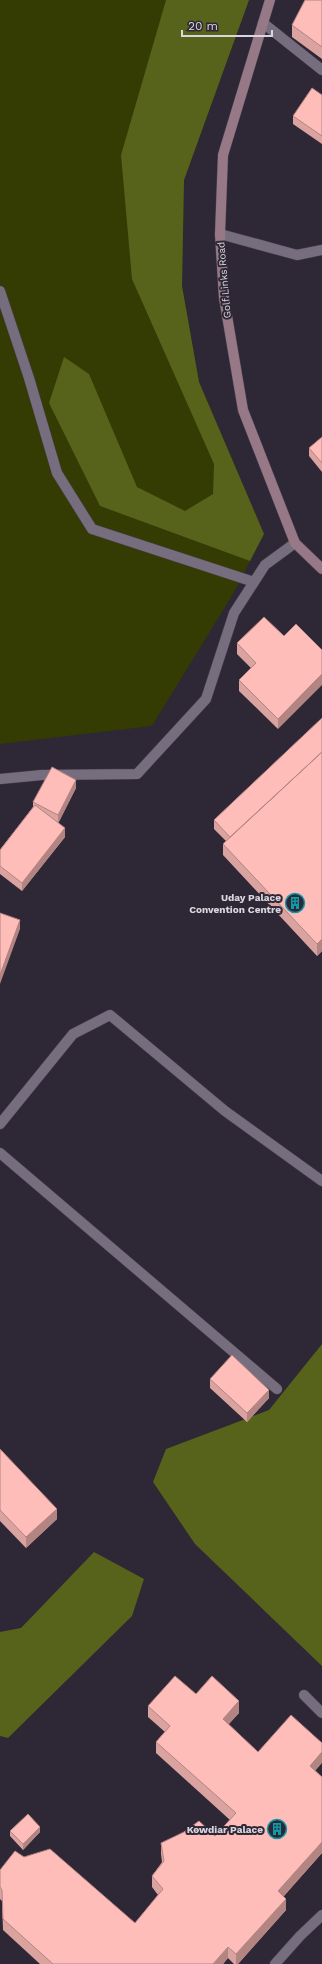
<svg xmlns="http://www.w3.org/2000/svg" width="322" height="1964" viewBox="0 0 322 1964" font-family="'Work Sans',sans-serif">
  <rect width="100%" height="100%" fill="#2e2735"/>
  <path fill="#343b03" d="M0 0H249L184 180 182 286 199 382 264 534 233 594 152 726 0 744Z"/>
  <path fill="#57621b" d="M166 0H249L184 180 182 286 199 382 264 534 250 561 100 506 49 403 64 357 89 374 137 487 185 511 213 494 214 464 132 279 121 155Z
    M322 1344V1666L195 1544 153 1482 166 1449 269 1410Z
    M94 1552 144 1579 132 1616 8 1738 0 1736V1632L21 1628Z"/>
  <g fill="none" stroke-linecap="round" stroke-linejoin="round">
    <g stroke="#4a434f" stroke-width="11">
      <path id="lane" d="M263 23 322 70
        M0 291 29 378 57 473 92 529 254 582
        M304 1695 322 1713
        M275 1964 300 1936 322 1915"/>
    </g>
    <g stroke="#4a434f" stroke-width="11">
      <path id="street" d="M220 234 297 255 322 250
        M0 779 42 775 137 774 206 699 234 613 265 565 295 543
        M0 1124 73 1034 110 1015 225 1111 322 1181
        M0 1153 277 1389"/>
    </g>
    <g stroke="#4a434f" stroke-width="11">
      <path id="secondary" d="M270 0 223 155 220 234 224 298 243 410 295 543 322 569"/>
    </g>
    <use href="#lane" stroke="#766e7e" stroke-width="10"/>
    <use href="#street" stroke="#766e7e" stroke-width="10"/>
    <use href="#secondary" stroke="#967886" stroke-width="10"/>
  </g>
  <path fill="#daa39f" d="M322 0V59L292 37V25Z
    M322 95V144L293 124V116Z
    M322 437V472L309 456V448Z
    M284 636 278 729 239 691V680L251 668 237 654V643Z
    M322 718V951L317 956 223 855V844L226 841 214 829V820Z
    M76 788 58 823 65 837 22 891 0 874V850L33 807V802Z
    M210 1379 269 1398 247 1422 210 1388Z
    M0 1449 57 1519 26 1548 0 1521Z
    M196 1694 239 1713 228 1724 258 1752 315 1771 322 1777V1853L284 1896 286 1910 238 1964H234L228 1958 223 1964H40L3 1930 2 1901 0 1899V1870L24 1857 135 1923 158 1895 152 1887V1876L162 1862 161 1854V1843L215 1836 230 1820 156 1753V1742L165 1732 148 1717V1706Z
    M10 1831 40 1832 23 1850 10 1836Z"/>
  <path fill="#b28482" d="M322 674V685L278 729V719Z
    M76 780V788L58 824V815Z
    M65 828V837L22 891V883Z
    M20 920V929L0 984V975Z
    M322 939V951L317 956V944Z
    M269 1390V1398L247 1422V1413Z
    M57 1509V1519L26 1548V1537Z
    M239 1701V1713L223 1731V1719Z
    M322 1752V1763L310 1777V1766Z
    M40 1827V1832L23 1850V1844Z
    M322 1842V1853L278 1902V1891Z
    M286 1899V1910L238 1964H236V1954Z
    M228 1947V1958L223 1964H213Z"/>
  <path fill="#febdb9" stroke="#b28482" d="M305 0H322V47L292 25Z
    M312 88 322 95V136L293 116Z
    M322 437V463L309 448Z
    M264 617 284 636 296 624 322 650V674L278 719 239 680 256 663 237 643Z
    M322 718V752L230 837 214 820Z
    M322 752V939L317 944 223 844Z
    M52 767 76 780 58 815 33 802Z
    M35 805 65 828 22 883 0 866V850Z
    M0 913 20 920 0 975Z
    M232 1355 269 1390 247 1413 210 1379Z
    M0 1449 57 1509 26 1537 0 1510Z
    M175 1676 196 1694 212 1676 239 1701 223 1719 258 1752 291 1715 322 1743V1752L310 1766 322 1777V1842L278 1891 286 1899 236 1954 228 1947 213 1964H53L3 1919 2 1890 0 1887V1870L15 1851 24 1857 50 1849 135 1923 163 1889 152 1876 164 1861 161 1843 184 1832 199 1821 215 1836 236 1813 156 1742 170 1726 148 1706Z
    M28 1814 40 1827 23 1844 10 1831Z"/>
  <defs>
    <g id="building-ring" transform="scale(1)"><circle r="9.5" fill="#2e2735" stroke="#0f9aa8" stroke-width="1.5"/><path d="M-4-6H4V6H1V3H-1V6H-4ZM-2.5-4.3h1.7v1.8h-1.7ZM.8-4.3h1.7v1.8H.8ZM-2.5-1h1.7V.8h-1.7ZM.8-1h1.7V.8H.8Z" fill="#0f9aa8"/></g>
  </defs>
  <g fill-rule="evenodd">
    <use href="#building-ring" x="295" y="903"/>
    <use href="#building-ring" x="277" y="1829"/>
  </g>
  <g text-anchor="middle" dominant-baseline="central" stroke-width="4" stroke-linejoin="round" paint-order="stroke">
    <g font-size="10" fill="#dad6df" stroke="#2e2735">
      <text transform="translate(224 280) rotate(-95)">Golf Links Road</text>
    </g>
    <g font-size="10" font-weight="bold" fill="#dad6df" stroke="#2e2735" text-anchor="end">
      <text x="281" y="897">Uday Palace<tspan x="281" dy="12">Convention Centre</tspan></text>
      <text x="263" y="1829">Kowdiar Palace</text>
    </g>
  </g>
  <path d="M182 30v6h90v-6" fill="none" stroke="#dad6df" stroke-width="2"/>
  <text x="188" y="30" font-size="12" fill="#dad6df" stroke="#2e2735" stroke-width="3" paint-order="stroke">20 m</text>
</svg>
